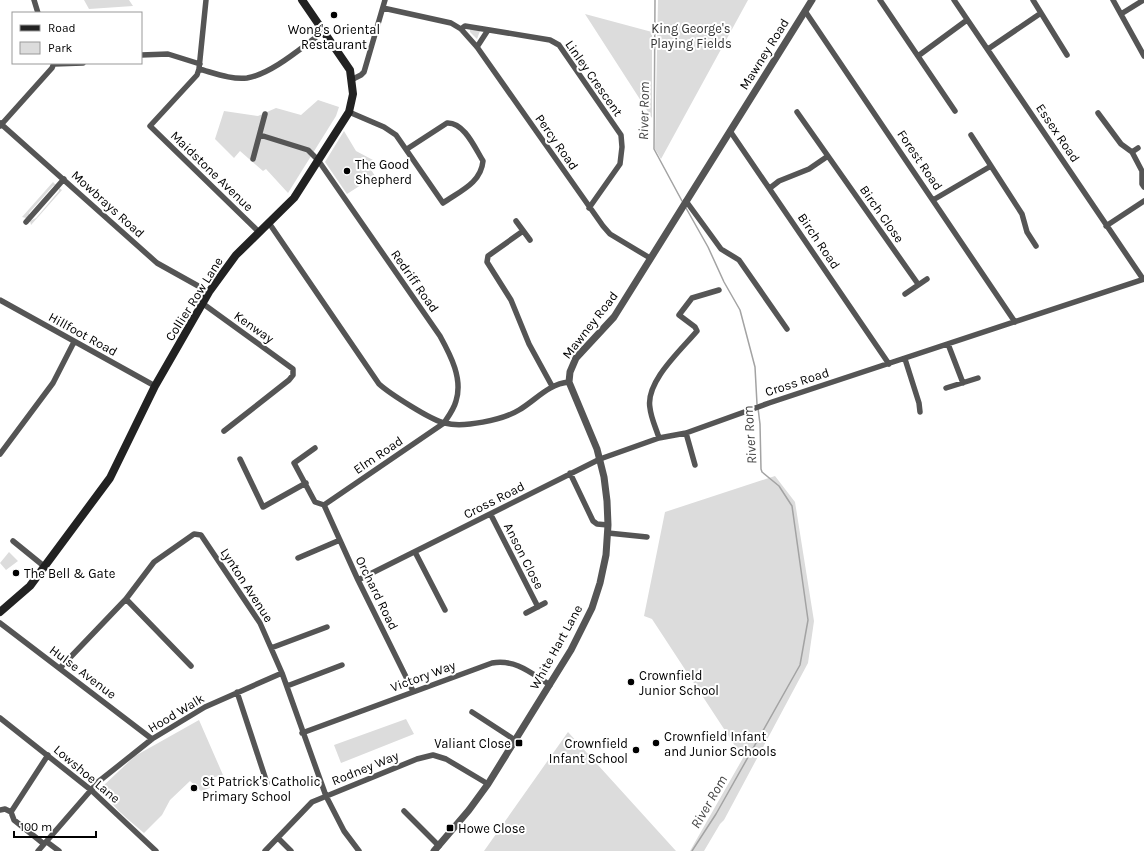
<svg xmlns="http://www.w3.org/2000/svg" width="1144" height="851" viewBox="0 0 1144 851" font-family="Karla,sans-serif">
  <rect width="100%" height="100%" fill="#fff"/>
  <path fill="#dcdcdc" d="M84 0H129L133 6 89 9Z
    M658 0H748L661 159 655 149Z
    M585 14 652 32V118Z
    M470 29 480 31 477 39 470 32Z
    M318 100 339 107 336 116 288 193 266 169 263 171 240 151 234 158 215 139 224 111 258 116 276 108 301 115Z
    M344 131 356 151 373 160 368 165 375 176 347 194 325 162Z
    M53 182 56 185 53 186 29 213V216L26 218 22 217Z
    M59 188 62 190 31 225 30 221 36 218 59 191Z
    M775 476 795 502 814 621 808 663 724 820 720 824 704 851H690L743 758 652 619 644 616 665 512Z
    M9 552 18 561 6 570 0 563Z
    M406 719 414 734 341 763 334 745Z
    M199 720 223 775 207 779 210 788 201 791 190 781 170 800 162 815 144 833C133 823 103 801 103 786L135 756Z
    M568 732 676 851H484Z"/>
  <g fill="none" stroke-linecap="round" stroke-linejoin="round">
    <path stroke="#a3a3a3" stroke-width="1.5" d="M655 0 654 149 682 201
      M686 208 708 247 724 282 740 310 755 367 757 404
      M692 851 716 814 800 665 808 620 792 506 779 486 762 472 761 469 760 424 758 408"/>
    <path stroke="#555" stroke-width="5.5" d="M34 0 38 13
      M206 0 199 69 197 75 150 126 259 232
      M880 0 955 111
      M954 0 1143 279
      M1033 0 1067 55
      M1113 0 1144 56
      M383 8 451 23 461 29 477 47 603 226 610 234 650 258
      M805 11 1015 322
      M1121 14 1142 1
      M461 29 465 26 550 40 559 45 621 135 622 147 620 164 589 208
      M477 47 488 30
      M988 49 1041 13
      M141 55 168 54 200 64
      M918 56 967 20
      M54 64 83 63
      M199 69C214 73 232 80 247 78 272 74 302 47 323 32
      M353 79 361 75 364 72 385 0
      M349 112 384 127 396 135 443 203C460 191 481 183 483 161 475 148 464 122 447 123L407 149
      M797 112 918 284
      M1098 113 1121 144 1132 152
      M0 123 157 263 209 292
      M0 126 52 68 54 63
      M730 131 889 364
      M260 135 308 150 318 160 440 336C451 356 463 379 456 401 454 409 448 417 444 423L324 505
      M971 135 1022 214 1027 232 1036 246
      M1138 148 1132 152 1142 171V184L1144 187
      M253 159 265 114
      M770 188 779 181 809 169 828 156
      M933 200 991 166
      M686 201 721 249 739 260 787 329
      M516 221 530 240
      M26 222 64 179
      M269 223 379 384C389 393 432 421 445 423 463 428 503 420 519 410 536 400 548 384 569 382
      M1106 226 1144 201
      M523 231 488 256 487 262 511 300 529 344 552 386
      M905 294 927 279
      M0 300 155 386
      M202 303 293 369V375L289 380 224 431
      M948 344 963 383
      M905 359 919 403 920 412
      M946 388 978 378
      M686 433 695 465
      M659 438C656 428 651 418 650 408 645 382 681 350 697 331L695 327 679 315 692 298 719 290
      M315 448 294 463 315 502 324 505
      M0 454 53 383 74 342
      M240 459 263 507 306 483
      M570 473 593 521 597 524 608 525
      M324 505 358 580 413 691
      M491 515 538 607
      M608 533 647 537
      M13 541 45 567
      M415 552 445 610
      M298 558 340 540
      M358 580 600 459 659 438 686 433 769 403 1144 279
      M126 599 191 666
      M526 613 545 603
      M0 623 152 739
      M271 648 327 627
      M60 668 126 599 154 562 194 534 201 535 260 623 282 673 326 796 344 831 359 851
      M287 686 342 665
      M237 692 267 783
      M472 712 515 740
      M0 718 91 790 156 851
      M302 733 492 663C516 659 531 673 550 685
      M0 810 5 809 11 812
      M404 811 439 846
      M278 838 291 851
      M47 842 59 851
      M44 844 14 820 11 812 48 755
      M38 851 98 782 152 739 205 707 282 673
      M265 851 312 802 417 759 433 755 446 759 488 784"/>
    <path stroke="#555" stroke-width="7" d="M434 851 469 810 488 784 571 650 592 608 600 583 606 555 608 525 607 501 604 477 597 449 569 382 570 372 576 358 614 317 812 0"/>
    <path stroke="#222" stroke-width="8" d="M0 612 30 586 110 478 155 386 209 292 236 255 294 198 349 112 353 94 350 70 302 0"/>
  </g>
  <g fill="#000" stroke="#fff" stroke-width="1.5">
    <circle cx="334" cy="15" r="4"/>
    <circle cx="347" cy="171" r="4"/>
    <circle cx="16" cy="573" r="4"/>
    <circle cx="631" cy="682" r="4"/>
    <rect x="515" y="739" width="8" height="8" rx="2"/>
    <circle cx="656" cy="743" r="4"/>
    <circle cx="636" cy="750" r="4"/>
    <circle cx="194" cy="788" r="4"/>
    <rect x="446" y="824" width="8" height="8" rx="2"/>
  </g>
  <g text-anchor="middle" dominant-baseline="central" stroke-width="4" stroke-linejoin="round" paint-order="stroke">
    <g font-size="13" fill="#333" stroke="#fff">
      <text x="691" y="28">King George's<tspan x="691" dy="15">Playing Fields</tspan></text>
    </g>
    <g font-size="13" fill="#000" stroke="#fff" text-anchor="start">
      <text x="334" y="29" text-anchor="middle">Wong's Oriental<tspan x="334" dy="15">Restaurant</tspan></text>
      <text x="355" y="164">The Good<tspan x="355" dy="15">Shepherd</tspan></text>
      <text x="24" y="573">The Bell &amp; Gate</text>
      <text x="639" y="675">Crownfield<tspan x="639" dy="15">Junior School</tspan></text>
      <text x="664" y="736">Crownfield Infant<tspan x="664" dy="15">and Junior Schools</tspan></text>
      <text x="511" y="743" text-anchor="end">Valiant Close</text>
      <text x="628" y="743" text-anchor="end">Crownfield<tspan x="628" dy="15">Infant School</tspan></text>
      <text x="202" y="781">St Patrick's Catholic<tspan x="202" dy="15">Primary School</tspan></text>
      <text x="458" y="828">Howe Close</text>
    </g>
    <g font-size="13" fill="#000" stroke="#fff">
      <text transform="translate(764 54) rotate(-58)">Mawney Road</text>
      <text transform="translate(594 78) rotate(55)">Linley Crescent</text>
      <text transform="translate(1058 133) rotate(56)">Essex Road</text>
      <text transform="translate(557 142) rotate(55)">Percy Road</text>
      <text transform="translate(920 160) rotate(56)">Forest Road</text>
      <text transform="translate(212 171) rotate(44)">Maidstone Avenue</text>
      <text transform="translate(108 204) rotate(42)">Mowbrays Road</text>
      <text transform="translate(882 214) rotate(55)">Birch Close</text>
      <text transform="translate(819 241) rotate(56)">Birch Road</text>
      <text transform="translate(415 281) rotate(55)">Redriff Road</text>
      <text transform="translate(194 299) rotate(-58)">Collier Row Lane</text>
      <text transform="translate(590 325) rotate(-52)">Mawney Road</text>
      <text transform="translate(254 327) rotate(35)">Kenway</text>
      <text transform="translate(83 334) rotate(29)">Hillfoot Road</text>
      <text transform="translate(797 382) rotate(-18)">Cross Road</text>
      <text transform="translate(378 455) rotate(-34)">Elm Road</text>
      <text transform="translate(494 500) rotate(-27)">Cross Road</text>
      <text transform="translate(524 556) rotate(63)">Anson Close</text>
      <text transform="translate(247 585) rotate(57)">Lynton Avenue</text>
      <text transform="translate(377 593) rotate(64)">Orchard Road</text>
      <text transform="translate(556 647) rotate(-61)">White Hart Lane</text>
      <text transform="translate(83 672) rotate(37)">Hulse Avenue</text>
      <text transform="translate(423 676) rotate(-20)">Victory Way</text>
      <text transform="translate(176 713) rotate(-31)">Hood Walk</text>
      <text transform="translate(365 768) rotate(-22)">Rodney Way</text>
      <text transform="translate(87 774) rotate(40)">Lowshoe Lane</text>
    </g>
    <g font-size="14" font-style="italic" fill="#444" stroke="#fff">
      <text transform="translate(644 111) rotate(-89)">River Rom</text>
      <text transform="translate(750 435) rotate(-94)">River Rom</text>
      <text transform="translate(709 802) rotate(-60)">River Rom</text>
    </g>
  </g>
  <rect x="12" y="12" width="130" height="52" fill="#ffffff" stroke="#999999"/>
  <rect x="20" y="25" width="20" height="6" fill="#222222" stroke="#999999"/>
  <text x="48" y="32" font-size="12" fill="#000000">Road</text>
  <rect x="20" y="42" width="20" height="12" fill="#dcdcdc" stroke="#999999"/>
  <text x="48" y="52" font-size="12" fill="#000000">Park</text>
  <path d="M14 831v6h82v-6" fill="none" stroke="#000000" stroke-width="2"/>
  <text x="20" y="831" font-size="12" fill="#000000" stroke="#ffffff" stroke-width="3" paint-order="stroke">100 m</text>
</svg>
